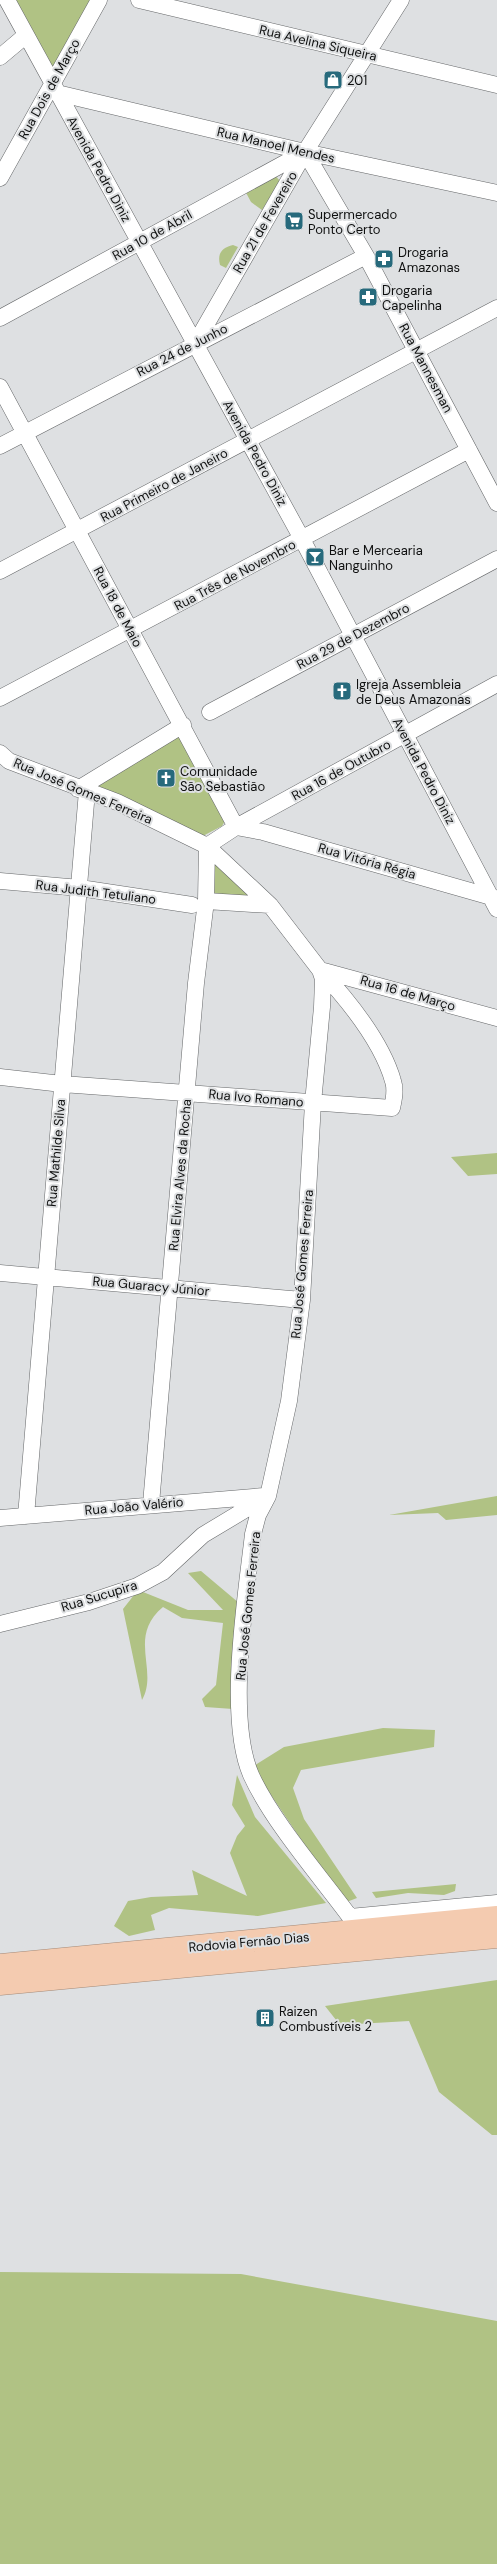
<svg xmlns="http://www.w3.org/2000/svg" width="497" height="2564" viewBox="0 0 497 2564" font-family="'DM Sans',sans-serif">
  <rect width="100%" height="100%" fill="#dee0e2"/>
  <path fill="#b0c284" d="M10 0H94L51 76Z
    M273 173 280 181 262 210 251 202 244 189Z
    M233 245 238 247 226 268 220 265C217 253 222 248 233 245Z
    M180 735 225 821 222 826 199 838 89 784Z
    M210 857 255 897 210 899Z
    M497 1153V1174L468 1176 451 1157Z
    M497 1496V1515L446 1520 438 1513 389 1515Z
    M201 1571 239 1603 233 1709 205 1707 202 1699 216 1685 223 1623 182 1618 163 1607C127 1637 159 1670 142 1700L123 1609 138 1590 188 1610H223L188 1573Z
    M383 1728 435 1730 434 1747 301 1770 293 1788 304 1819 357 1898 344 1903 252 1767 284 1747Z
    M237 1775 255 1817 326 1903 258 1916 169 1908 151 1915 155 1930 129 1936 114 1926 128 1901 151 1897 198 1895 192 1870 247 1896 230 1853 237 1836 245 1826 232 1805Z
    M456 1884 455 1891 444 1895 408 1893 376 1898 372 1892Z
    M497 1980V2135H492L439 2092 409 2021 340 2025 325 2006Z
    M0 2272 241 2274 497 2321V2564H0Z"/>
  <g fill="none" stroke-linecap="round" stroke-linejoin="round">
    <g stroke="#656769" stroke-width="17">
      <path id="minor" d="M7 0 302 539 497 909
        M139 0 497 85
        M0 57 25 36
        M57 93 305 152 497 193
        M305 152 366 256 497 503
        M0 178 99 0
        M0 318 305 152
        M195 344 305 152 401 0
        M0 387 236 827 263 832 495 898
        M0 446 366 256
        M0 571 497 308
        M0 698 469 450
        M210 712 497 559
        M0 753 9 761 117 802 207 846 270 905 320 970 323 979 322 1007 313 1103 302 1300 289 1401 268 1496 258 1515 253 1534C246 1597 226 1717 251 1775 272 1821 319 1875 350 1917L497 1903
        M78 789 183 725
        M0 881 80 888 192 905
        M206 901 270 905
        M320 970 497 1018
        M0 1077 62 1084 392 1108C394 1099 396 1090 393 1081 382 1042 346 998 320 970
        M0 1273 302 1300
        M151 1504 196 983 206 901 207 846 236 827 497 684
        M26 1516 87 791
        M0 1518 264 1496
        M0 1624 89 1602 137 1586 163 1572 203 1535 268 1496"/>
    </g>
    <g stroke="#a48a78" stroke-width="23">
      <path id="highway" d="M0 1965 497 1917
        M0 1984 497 1937"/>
    </g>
    <use href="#minor" stroke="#fff" stroke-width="16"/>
    <use href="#highway" stroke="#f4cbb0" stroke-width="22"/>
  </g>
  <defs>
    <g id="shop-square" transform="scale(1)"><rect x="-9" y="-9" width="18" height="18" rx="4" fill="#276a7c" stroke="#dee0e2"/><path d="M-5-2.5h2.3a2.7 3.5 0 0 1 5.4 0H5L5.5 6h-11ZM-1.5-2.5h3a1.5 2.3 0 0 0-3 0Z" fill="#fff"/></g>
    <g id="supermarket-square" transform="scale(1)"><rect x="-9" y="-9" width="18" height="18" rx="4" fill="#276a7c" stroke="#dee0e2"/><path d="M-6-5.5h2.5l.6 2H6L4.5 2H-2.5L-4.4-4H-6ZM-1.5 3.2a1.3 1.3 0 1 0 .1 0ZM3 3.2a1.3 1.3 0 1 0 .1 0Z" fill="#fff"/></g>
    <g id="pharmacy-square" transform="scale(1)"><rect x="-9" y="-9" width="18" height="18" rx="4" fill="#276a7c" stroke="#dee0e2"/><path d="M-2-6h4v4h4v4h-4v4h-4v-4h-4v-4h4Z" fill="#fff"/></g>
    <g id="bar-square" transform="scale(1)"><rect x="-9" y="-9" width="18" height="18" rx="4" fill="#276a7c" stroke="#dee0e2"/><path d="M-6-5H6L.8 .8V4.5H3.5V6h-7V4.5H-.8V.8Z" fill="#fff"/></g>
    <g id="church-square" transform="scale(1)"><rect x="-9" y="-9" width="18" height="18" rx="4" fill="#276a7c" stroke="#dee0e2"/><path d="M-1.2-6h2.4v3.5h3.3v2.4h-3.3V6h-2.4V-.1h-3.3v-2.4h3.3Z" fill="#fff"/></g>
    <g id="building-square" transform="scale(1)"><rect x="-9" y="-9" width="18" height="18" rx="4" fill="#276a7c" stroke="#dee0e2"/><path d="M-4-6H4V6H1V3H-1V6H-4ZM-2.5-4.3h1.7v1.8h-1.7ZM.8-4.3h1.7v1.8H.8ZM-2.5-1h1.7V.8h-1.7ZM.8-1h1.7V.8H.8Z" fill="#fff"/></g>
  </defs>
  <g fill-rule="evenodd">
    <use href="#shop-square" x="333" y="80"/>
    <use href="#supermarket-square" x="294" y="221"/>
    <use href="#pharmacy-square" x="384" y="259"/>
    <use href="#pharmacy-square" x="368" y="297"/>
    <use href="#bar-square" x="315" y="557"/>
    <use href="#church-square" x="342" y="691"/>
    <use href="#church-square" x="166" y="778"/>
    <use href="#building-square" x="265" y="2018"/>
  </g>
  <g text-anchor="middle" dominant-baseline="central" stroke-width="4" stroke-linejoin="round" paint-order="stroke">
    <g font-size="13" fill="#0f1010" stroke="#dee0e2">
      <text transform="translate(318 43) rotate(13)">Rua Avelina Siqueira</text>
      <text transform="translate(49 89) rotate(-61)">Rua Dois de Março</text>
      <text transform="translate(276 145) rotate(13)">Rua Manoel Mendes</text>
      <text transform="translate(99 169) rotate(61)">Avenida Pedro Diniz</text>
      <text transform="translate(265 222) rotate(-60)">Rua 21 de Fevereiro</text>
      <text transform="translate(152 235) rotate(-29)">Rua 10 de Abril</text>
      <text transform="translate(182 350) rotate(-27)">Rua 24 de Junho</text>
      <text transform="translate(426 368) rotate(62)">Rua Mannesman</text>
      <text transform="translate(255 453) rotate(61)">Avenida Pedro Diniz</text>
      <text transform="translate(164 485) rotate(-28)">Rua Primeiro de Janeiro</text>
      <text transform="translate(235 575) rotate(-28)">Rua Três de Novembro</text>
      <text transform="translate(118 607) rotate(62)">Rua 18 de Maio</text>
      <text transform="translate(353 636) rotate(-28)">Rua 29 de Dezembro</text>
      <text transform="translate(341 770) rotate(-29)">Rua 16 de Outubro</text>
      <text transform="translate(424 771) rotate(62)">Avenida Pedro Diniz</text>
      <text transform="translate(83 791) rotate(23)">Rua José Gomes Ferreira</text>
      <text transform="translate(367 861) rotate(16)">Rua Vitória Régia</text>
      <text transform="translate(96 892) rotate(7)">Rua Judith Tetuliano</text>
      <text transform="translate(408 993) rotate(16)">Rua 16 de Março</text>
      <text transform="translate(256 1098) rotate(5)">Rua Ivo Romano</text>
      <text transform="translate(56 1153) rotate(-85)">Rua Mathilde Silva</text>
      <text transform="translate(180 1175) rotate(-85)">Rua Elvira Alves da Rocha</text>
      <text transform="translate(302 1264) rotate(-85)">Rua José Gomes Ferreira</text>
      <text transform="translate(151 1286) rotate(5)">Rua Guaracy Júnior</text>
      <text transform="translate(134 1506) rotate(-5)">Rua João Valério</text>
      <text transform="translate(99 1596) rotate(-17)">Rua Sucupira</text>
      <text transform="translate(248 1606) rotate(-84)">Rua José Gomes Ferreira</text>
      <text transform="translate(249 1942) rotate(-5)">Rodovia Fernão Dias</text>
    </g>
    <g font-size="13" fill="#0f1010" stroke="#dee0e2" text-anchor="start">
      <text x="347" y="80">201</text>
      <text x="308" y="214">Supermercado<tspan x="308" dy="15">Ponto Certo</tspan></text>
      <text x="398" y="252">Drogaria<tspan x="398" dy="15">Amazonas</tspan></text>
      <text x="382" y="290">Drogaria<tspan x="382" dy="15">Capelinha</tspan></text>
      <text x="329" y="550">Bar e Mercearia<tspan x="329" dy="15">Nanguinho</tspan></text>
      <text x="356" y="684">Igreja Assembleia<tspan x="356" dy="15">de Deus Amazonas</tspan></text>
      <text x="180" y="771">Comunidade<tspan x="180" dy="15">São Sebastião</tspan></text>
      <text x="279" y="2011">Raizen<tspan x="279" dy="15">Combustíveis 2</tspan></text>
    </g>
  </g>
</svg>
